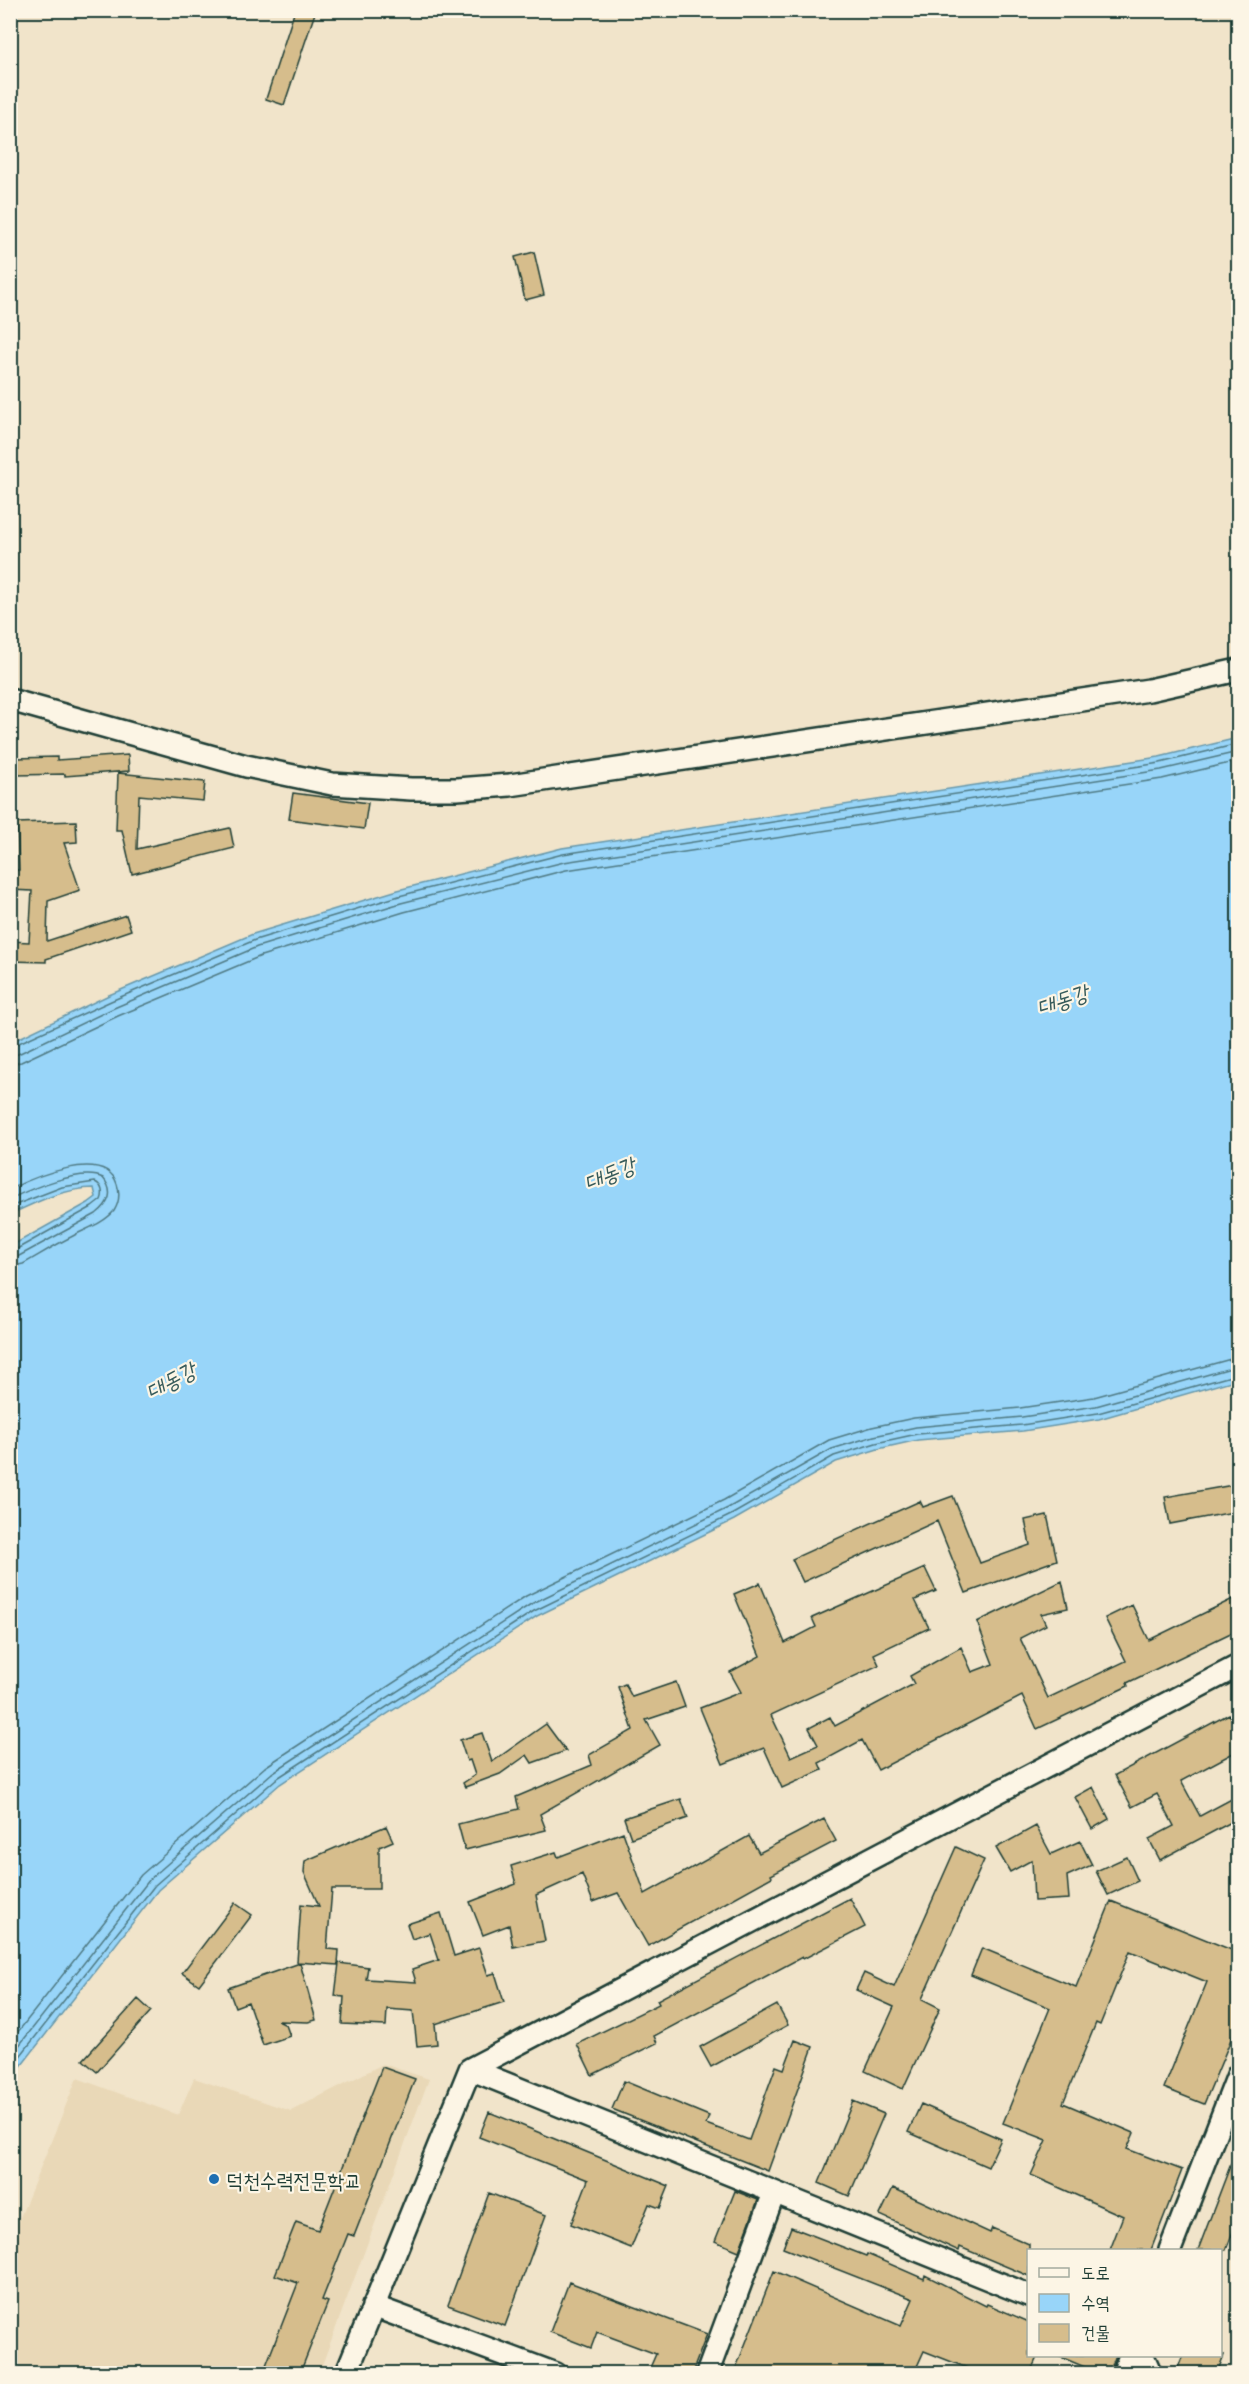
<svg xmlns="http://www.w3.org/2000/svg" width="1249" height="2384" viewBox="0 0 1249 2384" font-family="'Playpen Sans','Poor Story',sans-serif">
  <rect width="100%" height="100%" fill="#f1e4ca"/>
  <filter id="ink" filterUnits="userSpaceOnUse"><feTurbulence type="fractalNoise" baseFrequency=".0167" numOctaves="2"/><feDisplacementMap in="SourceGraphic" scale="12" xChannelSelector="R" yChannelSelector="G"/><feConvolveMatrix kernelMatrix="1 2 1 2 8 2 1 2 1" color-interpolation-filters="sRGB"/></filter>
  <g filter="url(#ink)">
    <path fill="#e9d8b7" d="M383 2064 429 2079 319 2373H11L10 2242 77 2078 178 2115 194 2078 291 2111Z"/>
    <path fill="#98d5f9" stroke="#6898aa" stroke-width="1.5" d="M1238 738V1379L1099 1419 1023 1431 918 1440 878 1449 836 1462 734 1520 537 1616 280 1784 158 1890 11 2079V1246L88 1203 96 1197 94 1188C66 1188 36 1202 11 1214V1042L109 995 253 934 398 890 562 848 1159 757Z"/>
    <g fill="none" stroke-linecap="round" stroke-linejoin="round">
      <path stroke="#4f7a83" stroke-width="1.5" d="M10 1047 111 1001 255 940 399 896 563 854 1160 763 1238 744
        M10 1055 18 1054 114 1008 257 947 401 903 564 862 1161 770 1238 752
        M10 1064 21 1062 118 1016 261 956 404 912 566 870 1162 779 1238 761
        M10 1189C34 1177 105 1147 117 1184 120 1193 119 1203 114 1211 103 1224 85 1229 71 1237 55 1245 39 1255 23 1264L10 1267
        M10 1199C30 1189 82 1167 103 1178 115 1192 109 1204 96 1214L19 1256 10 1258
        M10 1207 62 1187 95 1182C102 1185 104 1193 101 1200L92 1207 15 1250H10
        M10 2042 141 1875 265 1767 526 1596 724 1500 829 1440 872 1427 914 1418 1020 1408 1094 1397 1238 1357
        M10 2057 150 1879 272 1773 531 1604 728 1508 832 1449 874 1436 916 1427 1022 1417 1096 1406 1238 1366
        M10 2069 155 1885 276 1779 534 1611 731 1515 834 1456 876 1443 917 1434 1022 1425 1098 1413 1238 1374"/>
    </g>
    <path fill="#d6bd8c" stroke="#1f3d34" stroke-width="1.5" d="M295 10H316L284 105 266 99Z
      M534 252 544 295 525 300 515 257Z
      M128 755 129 771 65 776V774L16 775V758L57 757V760Z
      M118 773 205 782 203 801 139 795 137 849 230 828 234 848 132 874 122 830H116Z
      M293 793 368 803 364 829 289 819Z
      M76 821 77 842 64 843 80 890 48 901 47 941 126 915 131 930 46 959V962L10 961V941L29 942 32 891 10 890V870H19L17 823Z
      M1239 1484V1511L1170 1524 1165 1497Z
      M953 1496 980 1563 1030 1545 1025 1520 1047 1515 1057 1560 966 1593 937 1521 803 1582 792 1559 920 1501 923 1507Z
      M925 1568 936 1591 915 1600 929 1628 874 1654 879 1665 771 1715 791 1757 818 1745 809 1728 830 1717 835 1726 914 1684 910 1676 961 1647 972 1672 993 1664 977 1622 1062 1581 1068 1608 1041 1614 1046 1625 1020 1638 1048 1698 1126 1661 1105 1618 1132 1605 1149 1640 1239 1596V1629L1127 1683 1128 1686 1037 1729 1022 1696 878 1770 862 1740 819 1763 822 1770 782 1788 764 1748 723 1764 700 1708 741 1692 730 1672 760 1656 734 1594 760 1583 785 1643 816 1627 812 1618Z
      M676 1682 685 1707 646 1720 660 1745 540 1814 546 1830 465 1850 458 1824 519 1809 516 1797 592 1765 589 1755 633 1730 618 1687 625 1684 632 1697Z
      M1229 1714 1239 1731V1750L1181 1781 1200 1816 1239 1795V1818L1160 1860 1149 1839 1174 1826 1157 1794 1132 1807 1115 1775Z
      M546 1724 566 1751 532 1763 527 1755 500 1774 465 1787 463 1783 475 1775 470 1760 467 1761 460 1740 482 1733 492 1762Z
      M1093 1787 1109 1819 1092 1829 1075 1797Z
      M681 1799 688 1818 631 1838 624 1818Z
      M824 1819 836 1841 771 1875 772 1877 648 1946 618 1893 593 1902 582 1874 536 1895 545 1941 513 1947 509 1925 483 1935 470 1902 516 1884 511 1866 556 1852 558 1857 623 1832 645 1894 749 1836 759 1853Z
      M386 1826 393 1841 379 1847V1889H332L327 1949 339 1950 338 1965 297 1962 301 1904 319 1906 304 1872 305 1861Z
      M1036 1826 1051 1854 1080 1841 1092 1865 1067 1876 1069 1899 1034 1901 1032 1860 1010 1872 996 1848Z
      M956 1847 984 1860 922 1999 940 2008 903 2089 865 2071 894 2007 856 1990 864 1973 894 1987Z
      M1127 1857 1138 1881 1108 1895 1096 1871Z
      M850 1898 865 1927 803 1959 802 1957 654 2036 657 2043 592 2075 577 2044 659 2004 657 2000Z
      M1111 1901 1239 1953V2020L1204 2104 1164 2088 1207 1982 1130 1951 1100 2025 1096 2023 1063 2103 1134 2133 1127 2149 1182 2170 1151 2250H1110L1123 2216 1031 2175 1047 2140 1003 2123 1050 2008 971 1975 982 1948 1076 1987Z
      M235 1903 252 1915 199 1985 182 1973Z
      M441 1913 454 1956 479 1948 488 1975 495 1973 504 2002 435 2024 437 2044 417 2046 413 2011 387 2009 386 2026 342 2024 344 1997 335 1996 339 1963 368 1967 366 1979 416 1982 412 1969 439 1960 430 1933 412 1939 407 1924Z
      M300 1963 316 2020 308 2022 278 2021 286 2025 290 2036 263 2045 248 2002 235 2007 228 1988Z
      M138 1999 151 2011 97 2072 83 2060Z
      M777 2005 788 2025 711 2067 700 2047Z
      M795 2040 813 2047 768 2171 612 2109 624 2081 709 2116 706 2124 749 2140 776 2066 784 2069Z
      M382 2067 415 2079 354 2236 348 2234 322 2300 328 2302 300 2373H263L298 2283 275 2275 296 2222 318 2230Z
      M853 2101 884 2114 849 2196 819 2183Z
      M921 2104 1001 2139 988 2167 908 2132Z
      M489 2112 669 2186 660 2208 649 2204 631 2248 571 2224 588 2180 479 2137Z
      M1237 2148 1239 2216 1226 2250H1198Z
      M893 2188 990 2233 992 2228 1029 2244V2276L960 2247 959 2251 880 2215Z
      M735 2191 758 2200 739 2251 715 2241Z
      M489 2193 546 2215 505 2326 448 2305Z
      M791 2227 866 2256 867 2254 924 2279 925 2275 986 2306 987 2304 1029 2322V2355H1038L1030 2373H980L924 2351 914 2373H734L774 2271 901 2326 913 2299 783 2248Z
      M569 2282 707 2334 692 2373H658L649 2370 656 2354 597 2332 591 2348 550 2332Z
      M1056 2355H1116L1109 2373H1099Z
      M1183 2355H1224L1217 2373H1176Z"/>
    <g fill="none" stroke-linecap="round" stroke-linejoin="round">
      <g stroke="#1f3d34" stroke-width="26">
        <path id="minor" d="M10 700 246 766 332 784 411 789H457L510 785 1149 690 1238 670
          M470 2069 1028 2295
          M1170 2250 1238 2075
          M373 2306 556 2374
          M1143 2356 1151 2374
          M346 2374 470 2069 1238 1666
          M707 2374 774 2193
          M1123 2374 1130 2356"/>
      </g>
      <use href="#minor" stroke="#fcf5e5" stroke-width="21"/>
    </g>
  </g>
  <circle fill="#1f6fb2" stroke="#fcf5e5" stroke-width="2" cx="214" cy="2179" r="6"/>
  <g text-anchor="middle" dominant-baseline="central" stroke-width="4.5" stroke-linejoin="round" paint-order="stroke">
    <g font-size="21" fill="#1f3d34" stroke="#fcf5e5" text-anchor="start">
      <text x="226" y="2179">덕천수력전문학교</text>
    </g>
    <g font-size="22" font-style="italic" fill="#375b5b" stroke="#fcf5e5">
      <text transform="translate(1062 998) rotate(-18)">대동강</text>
      <text transform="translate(609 1172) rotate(-22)">대동강</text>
      <text transform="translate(170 1379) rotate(-28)">대동강</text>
    </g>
  </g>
  <rect width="1249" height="2384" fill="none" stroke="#fcf5e5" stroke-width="36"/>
  <rect x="18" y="18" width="1213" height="2348" fill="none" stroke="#1f3d34" stroke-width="2" filter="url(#ink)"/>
  <rect x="1027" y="2249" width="195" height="108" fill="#fcf5e5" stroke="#a4ab9e" stroke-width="1.5"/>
  <rect x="1039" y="2268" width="30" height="9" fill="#fcf5e5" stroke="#a4ab9e" stroke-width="1.5"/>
  <text x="1081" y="2279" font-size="18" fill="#1f3d34">도로</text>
  <rect x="1039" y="2294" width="30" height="18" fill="#98d5f9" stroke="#a4ab9e" stroke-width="1.5"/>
  <text x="1081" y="2309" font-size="18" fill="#1f3d34">수역</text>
  <rect x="1039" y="2324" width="30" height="18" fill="#d6bd8c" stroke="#a4ab9e" stroke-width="1.5"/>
  <text x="1081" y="2339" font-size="18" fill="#1f3d34">건물</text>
</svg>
